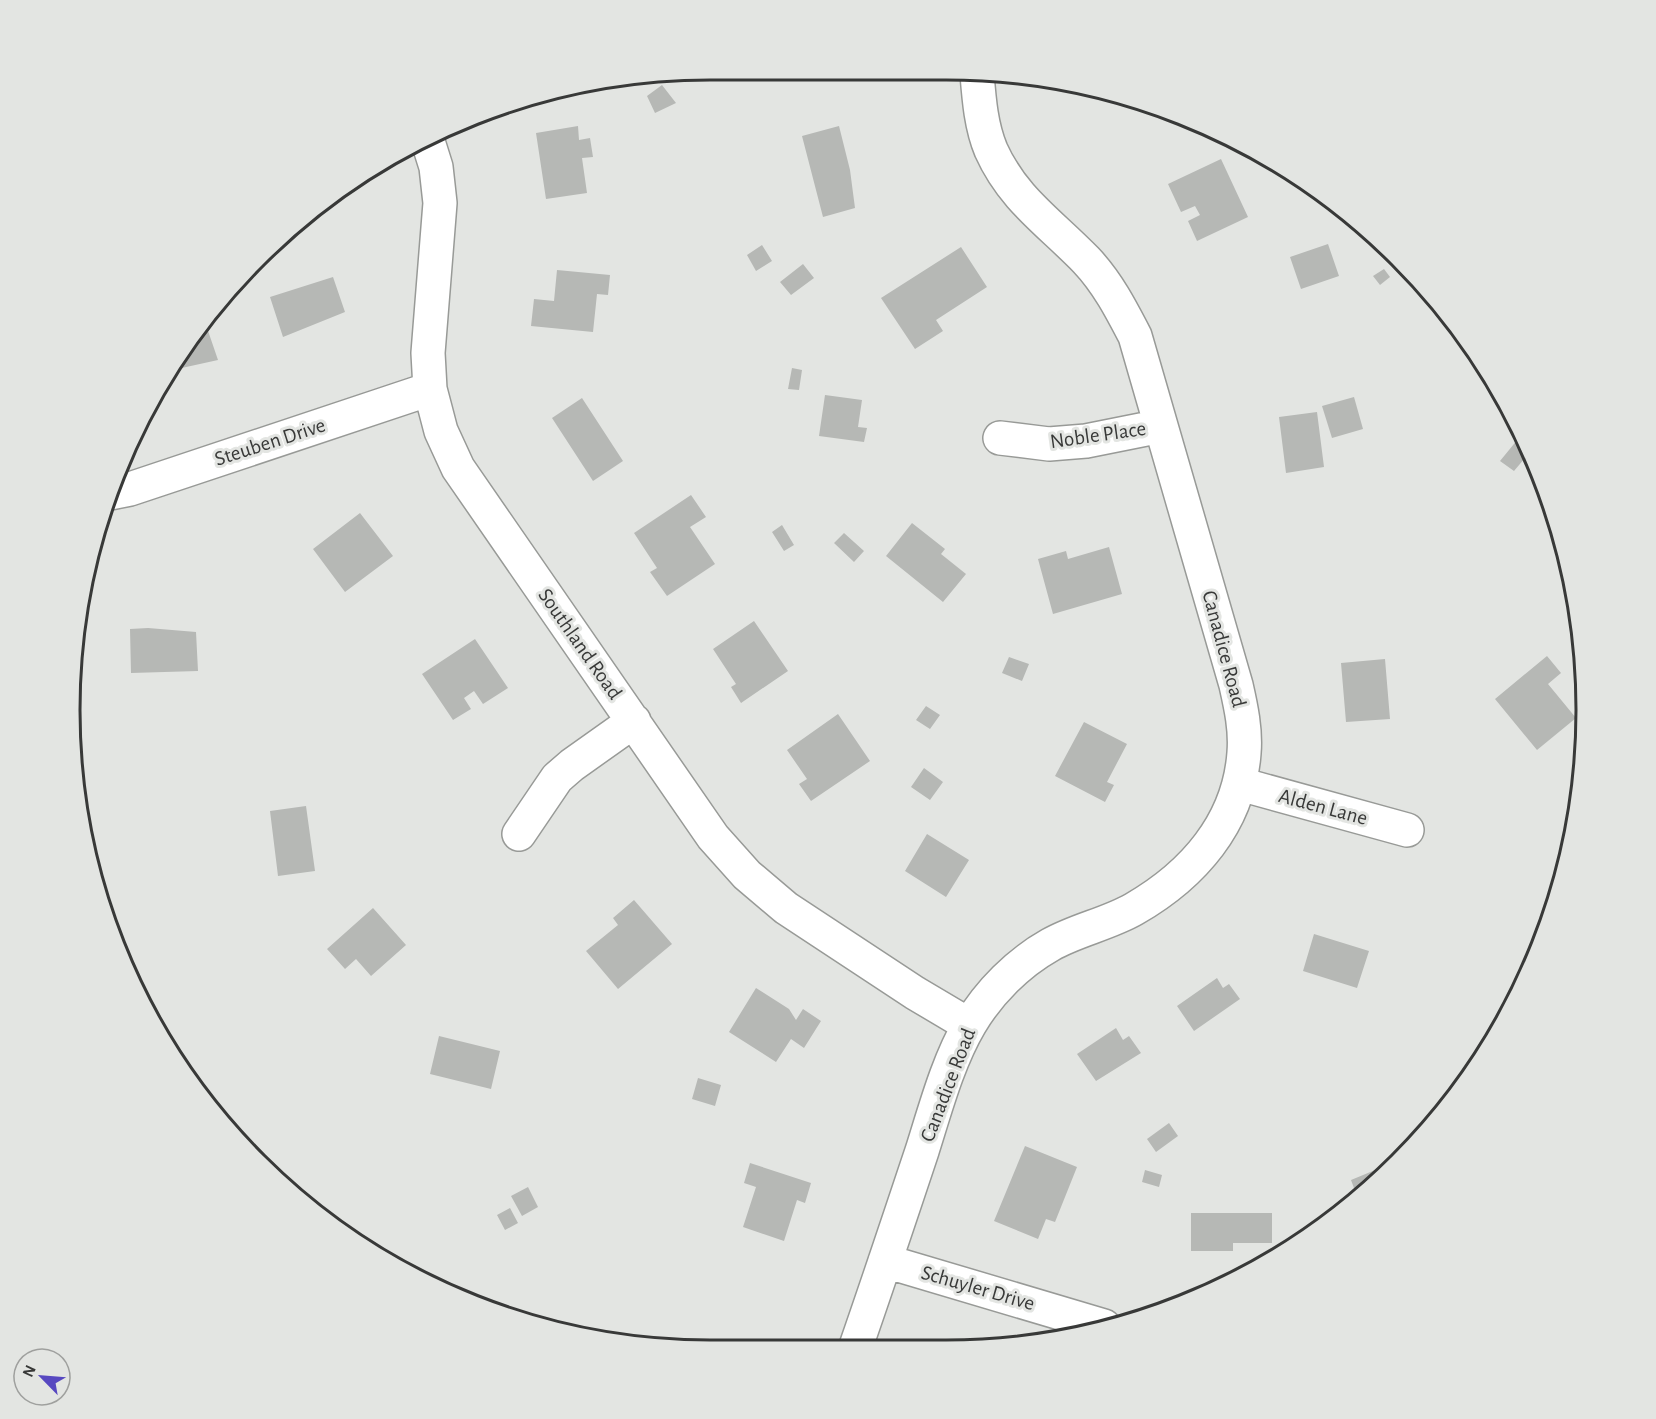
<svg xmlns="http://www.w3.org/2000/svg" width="1656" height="1419" viewBox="0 0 1656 1419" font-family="'Alegreya Sans',sans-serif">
  <rect width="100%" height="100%" fill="#e3e5e2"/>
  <path fill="#b6b8b5" d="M662 85 676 103 655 113 647 96Z
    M578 126 579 140 590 138 593 157 582 158 587 193 546 199 536 133Z
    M839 126 850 170 855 208 823 217 802 136Z
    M1221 159 1248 217 1197 241 1188 221 1200 215 1195 206 1181 212 1168 184Z
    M1328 244 1339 276 1301 289 1290 257Z
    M762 245 772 261 756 271 747 255Z
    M961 247 987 287 936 320 943 331 915 349 881 298Z
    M803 264 814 278 791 295 780 282Z
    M1384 269 1390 277 1380 285 1373 276Z
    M557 270 610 275 608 295 597 294 593 332 531 326 534 299 554 301Z
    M333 277 345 312 283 337 270 297Z
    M205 322 218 360 168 371 177 353Z
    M792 368 802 370 799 390 788 389Z
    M825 395 862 400 858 427 867 428 864 442 819 436Z
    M1354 397 1363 429 1332 438 1322 406Z
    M582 398 623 461 593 481 552 418Z
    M1317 412 1324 467 1286 473 1279 417Z
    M1518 439 1527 447 1530 452 1514 471 1500 461Z
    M691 495 706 517 690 527 715 564 667 596 650 572 657 568 634 533Z
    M360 513 393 556 345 592 313 549Z
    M912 523 945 549 941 554 966 574 943 602 886 556Z
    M782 525 794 545 784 551 772 532Z
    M844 533 864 551 854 562 834 543Z
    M1109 547 1122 594 1053 614 1038 559 1066 551 1068 559Z
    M754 621 788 671 741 703 731 687 736 684 713 649Z
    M148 628 196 632 198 671 131 673 130 629Z
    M475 639 508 688 483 704 474 691 464 698 471 709 453 720 422 674Z
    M1547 656 1561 673 1548 684 1576 718 1537 750 1495 699Z
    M1009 657 1029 664 1022 681 1002 673Z
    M1385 659 1390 719 1346 722 1341 663Z
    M926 706 940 715 930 729 916 720Z
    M838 714 870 761 811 801 799 784 807 779 787 750Z
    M1084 722 1127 744 1107 782 1114 785 1105 802 1055 776Z
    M924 768 943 782 930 800 911 787Z
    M306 806 315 871 278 876 270 811Z
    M927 834 969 860 946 897 905 871Z
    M634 900 672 944 618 989 586 951 618 925 613 918Z
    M373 908 406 945 371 976 356 959 345 969 327 949Z
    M1314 934 1369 951 1357 988 1303 971Z
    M1217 978 1223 988 1229 984 1240 999 1194 1031 1177 1006Z
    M756 988 789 1009 796 1020 803 1009 821 1021 804 1048 791 1039 776 1062 729 1032Z
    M1116 1028 1123 1040 1129 1036 1141 1053 1096 1081 1077 1054Z
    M439 1036 500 1051 491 1089 430 1074Z
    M698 1078 721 1085 715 1106 692 1099Z
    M1169 1123 1178 1136 1156 1152 1147 1139Z
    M1025 1146 1077 1167 1055 1222 1046 1219 1038 1239 994 1221Z
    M1397 1161 1369 1191 1358 1199 1351 1180Z
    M750 1163 811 1183 805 1203 797 1200 784 1241 743 1227 756 1187 744 1183Z
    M1145 1170 1162 1175 1159 1187 1142 1182Z
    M528 1187 538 1207 522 1216 511 1196Z
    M510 1208 518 1223 505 1230 497 1215Z
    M1191 1213H1272V1243H1233V1251H1191Z"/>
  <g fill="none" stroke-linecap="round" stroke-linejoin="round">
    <g stroke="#989a97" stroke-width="36">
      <path id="minor" d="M426 135 436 167 440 203 428 353 430 389 441 431 458 468 713 837 747 875 786 908 915 993 969 1025
        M1000 438 1049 444 1086 441 1161 426
        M110 493 130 489 430 389
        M1240 784 1407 830
        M519 834 557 778 572 765 634 721
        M885 1261 1104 1326
        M855 1349C878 1283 900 1217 922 1151 935 1110 948 1061 970 1024 989 992 1018 963 1050 945 1076 930 1108 924 1134 909 1193 875 1239 823 1244 753 1246 730 1241 707 1236 685L1135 336C1121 309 1107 282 1086 260 1049 222 1013 199 991 150 981 126 979 99 977 74"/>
    </g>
    <use href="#minor" stroke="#fff" stroke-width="33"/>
  </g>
  <g text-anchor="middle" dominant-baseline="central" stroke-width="6" stroke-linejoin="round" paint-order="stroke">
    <g font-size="21" fill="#383938" stroke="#e3e5e2">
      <text transform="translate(1098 435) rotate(-8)">Noble Place</text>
      <text transform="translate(270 442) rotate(-18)">Steuben Drive</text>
      <text transform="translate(580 644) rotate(55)">Southland Road</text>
      <text transform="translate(1224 649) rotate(75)">Canadice Road</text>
      <text transform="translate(1323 807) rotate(15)">Alden Lane</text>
      <text transform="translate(948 1085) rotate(-69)">Canadice Road</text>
      <text transform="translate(978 1288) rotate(16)">Schuyler Drive</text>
    </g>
  </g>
  <path d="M0 0H1656V1419H0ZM710 80H946A630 630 0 0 1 1576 710V710A630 630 0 0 1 946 1340H710A630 630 0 0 1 80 710V710A630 630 0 0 1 710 80Z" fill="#e3e5e2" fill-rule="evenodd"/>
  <path fill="none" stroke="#383938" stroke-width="3" d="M710 80H946A630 630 0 0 1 1576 710V710A630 630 0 0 1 946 1340H710A630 630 0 0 1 80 710V710A630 630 0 0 1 710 80Z"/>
  <g transform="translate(42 1377) rotate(295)"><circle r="28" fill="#e3e5e2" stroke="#9fa09e" stroke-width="1.5"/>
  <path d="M0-4.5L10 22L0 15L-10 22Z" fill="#5748c0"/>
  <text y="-9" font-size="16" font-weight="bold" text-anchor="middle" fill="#383938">N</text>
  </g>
</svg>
